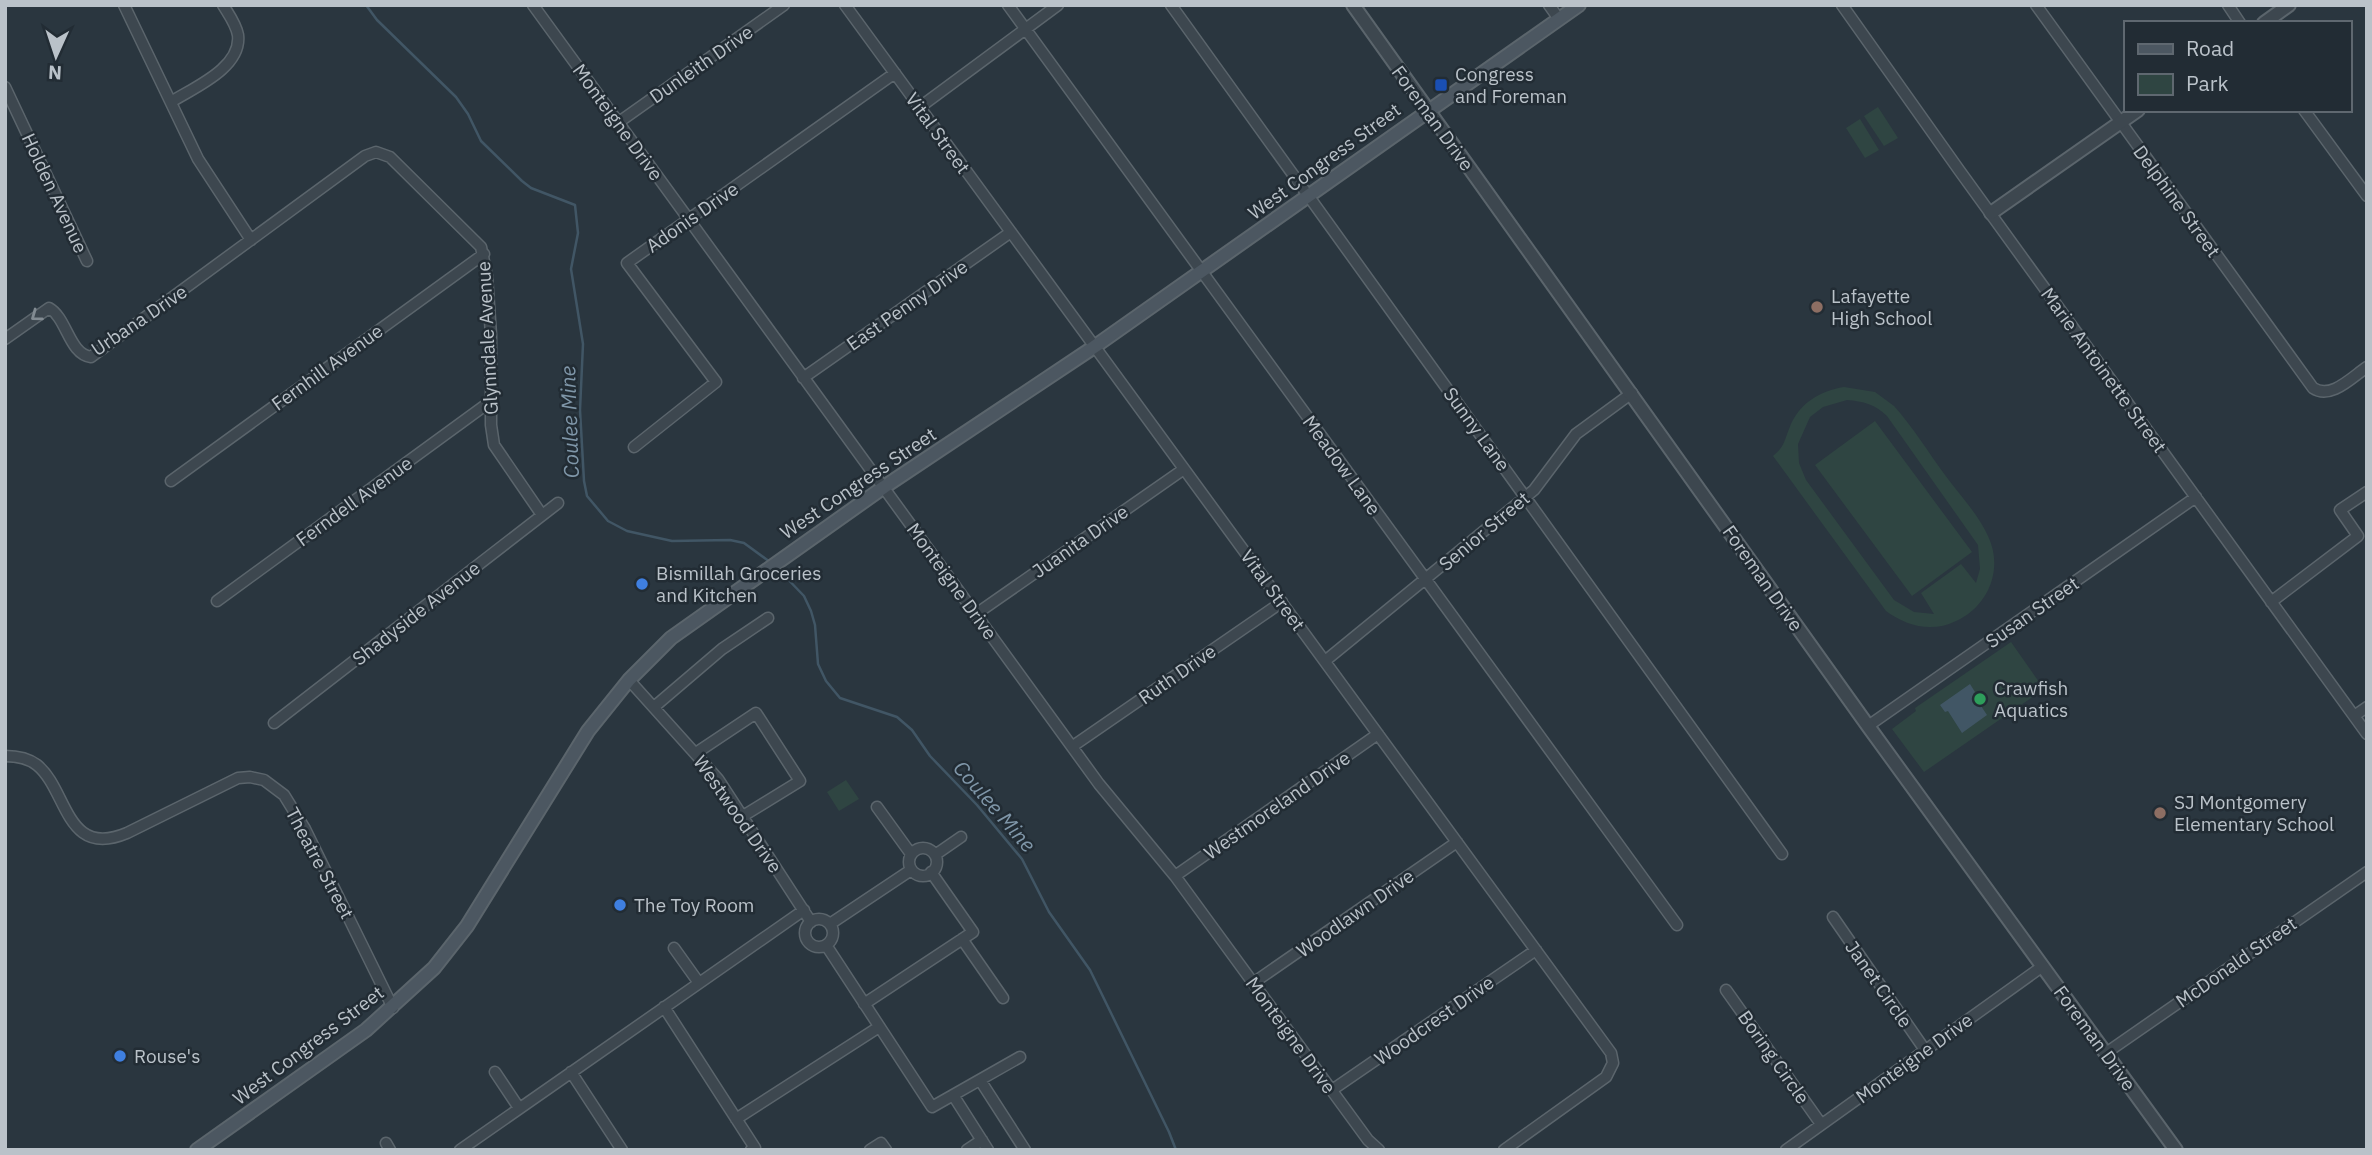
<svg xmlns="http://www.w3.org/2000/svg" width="2372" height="1155" viewBox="0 0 2372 1155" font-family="'IBM Plex Sans',sans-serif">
  <rect width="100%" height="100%" fill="#2a363f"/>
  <path fill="#2f4542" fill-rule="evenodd" d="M1878 107 1898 138 1884 146 1864 116Z
    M1860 119 1879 150 1865 158 1846 128Z
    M1844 387 1875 392 1894 406C1913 427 1928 452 1945 475 1959 494 1978 514 1988 536 2004 569 1988 607 1956 621 1932 633 1906 626 1886 611L1773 456C1784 447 1784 442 1789 429 1798 404 1819 391 1844 387ZM1847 400C1863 401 1876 405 1887 416L1978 545 1980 569 1976 583 1961 564 1921 593 1934 614 1914 612 1894 600 1806 480 1799 463 1798 444 1810 417 1823 407Z
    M1875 421 1972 552 1912 596 1815 465Z
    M2011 642 2044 689 1924 772 1892 729 1916 711 1915 708Z
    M846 780 859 799 839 811 827 792Z"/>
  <path fill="#415665" d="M1970 684 1975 692 1973 694 1987 715 1962 733 1948 711 1945 712 1940 705Z"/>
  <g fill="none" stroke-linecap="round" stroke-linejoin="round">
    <path stroke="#415665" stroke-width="2.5" d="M366 5 377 20 456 97 468 114 481 141 522 181 531 188 575 205 578 233 571 269 583 344 580 410 584 481 587 496 608 521 627 531 672 541 730 540 744 543 770 562
      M778 569 804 596 811 611 815 625 818 664 826 681 840 698 897 717 912 730 930 756 977 805 1022 859 1049 912 1090 970 1169 1132 1176 1150"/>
    <g stroke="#5b656c" stroke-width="13">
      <path id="minor" d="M124 5 198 159 251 240
        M533 5 1099 784 1175 876 1368 1140 1379 1150
        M845 5 1611 1053 1613 1063 1606 1077 1504 1150
        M1008 5 1677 925
        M1171 5 1782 854
        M1549 5 1559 19
        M1842 5 1959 170 2367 734
        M2036 5 2313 388C2331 400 2352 377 2367 367
        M2228 5 2240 23
        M5 87 87 261
        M171 102C193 88 242 68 238 35 236 24 229 15 223 5
        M920 107 1058 5
        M2304 110 2367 196
        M619 122 784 5
        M5 339 49 308C67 318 69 354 91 357L365 156 376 152 390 157 481 247 487 276 491 335V425L494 445 542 515
        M803 378 1011 232
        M634 447 716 382 627 263 895 73
        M171 481 484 254
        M217 601 491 401
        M2271 602 2358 536 2340 510 2367 492
        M976 614 1184 469
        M1325 661 1534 490 1576 434 1632 393
        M629 680 718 779 811 922
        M654 707 722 649 768 618
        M2354 716 2367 707
        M274 723 558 503
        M1868 726 2196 497
        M1073 746 1282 602
        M696 753 756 713 800 781 743 816
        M5 756C16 756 28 758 37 765 68 790 65 859 127 833L238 778 250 777 264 780 284 795 305 829 393 1008
        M877 807 911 854
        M909 862a14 14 0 1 1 28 0a14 14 0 1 1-28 0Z
        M935 855 961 837
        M1175 876 1378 734
        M1833 917 1925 1050
        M805 933a14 14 0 1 1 28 0a14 14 0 1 1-28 0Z
        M830 924 911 870
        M962 939 1003 998
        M826 945 932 1107 1020 1057
        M674 948 699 983
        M1253 983 1457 842
        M1726 990 1821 1124
        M864 1004 973 932 931 872
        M664 1007 755 1148 751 1150
        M2106 1053 2367 872
        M495 1072 519 1108
        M571 1072 622 1150
        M980 1080 1025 1150
        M1332 1090 1536 950
        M953 1095 988 1150
        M736 1119 879 1027
        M386 1143 390 1150
        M460 1150 804 910
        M870 1150 881 1143 886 1150
        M967 1150 982 1140
        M1786 1150 2043 966"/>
    </g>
    <g stroke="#5b656c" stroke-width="16">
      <path id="tertiary" d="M1353 5 1868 726 2176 1150
        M2264 23 2289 5
        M1991 213 2138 110"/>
    </g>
    <g stroke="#5b656c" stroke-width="16">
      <path id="secondary" d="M197 1150 366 1030 434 968 467 926 588 731 629 680 671 638 884 487 1094 347 1579 5"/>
    </g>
    <use href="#minor" stroke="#3d474f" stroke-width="10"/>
    <use href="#tertiary" stroke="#3d474f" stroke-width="12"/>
    <use href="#secondary" stroke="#4c5761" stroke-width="12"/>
  </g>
  <defs><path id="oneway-chevron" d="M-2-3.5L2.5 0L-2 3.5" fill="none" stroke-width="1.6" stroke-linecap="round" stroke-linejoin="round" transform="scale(1.75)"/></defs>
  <use stroke="#828b92" href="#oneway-chevron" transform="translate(36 316) rotate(144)"/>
  <rect fill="#1a4fb4" stroke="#222c34" stroke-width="2.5" x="1434" y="78" width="14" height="14" rx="3.5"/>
  <g fill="#8d6e63" stroke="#222c34" stroke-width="2.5">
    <circle cx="1817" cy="307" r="7"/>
    <circle cx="2160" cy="813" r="7"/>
  </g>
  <g fill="#3f7fe0" stroke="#222c34" stroke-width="2.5">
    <circle cx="642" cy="584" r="7"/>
    <circle cx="620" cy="905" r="7"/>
    <circle cx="120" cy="1056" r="7"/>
  </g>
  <circle fill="#2e9e5b" stroke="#222c34" stroke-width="2.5" cx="1980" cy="699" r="7"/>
  <g text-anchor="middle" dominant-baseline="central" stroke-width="5" stroke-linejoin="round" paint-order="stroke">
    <g font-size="19" fill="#bac2c9" stroke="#222c34">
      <text transform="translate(701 64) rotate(-35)">Dunleith Drive</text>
      <text transform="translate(1433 118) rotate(54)">Foreman Drive</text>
      <text transform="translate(618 122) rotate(54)">Monteigne Drive</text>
      <text transform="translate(938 133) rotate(54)">Vital Street</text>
      <text transform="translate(1324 161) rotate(-36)">West Congress Street</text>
      <text transform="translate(55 193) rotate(65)">Holden Avenue</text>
      <text transform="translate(2177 201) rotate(54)">Delphine Street</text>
      <text transform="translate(692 217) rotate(-35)">Adonis Drive</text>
      <text transform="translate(907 305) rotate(-35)">East Penny Drive</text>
      <text transform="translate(139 320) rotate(-34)">Urbana Drive</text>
      <text transform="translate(487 338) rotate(-93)">Glynndale Avenue</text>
      <text transform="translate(327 367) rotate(-36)">Fernhill Avenue</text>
      <text transform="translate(2104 370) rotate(54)">Marie Antoinette Street</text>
      <text transform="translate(1477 429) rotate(54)">Sunny Lane</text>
      <text transform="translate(1342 465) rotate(54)">Meadow Lane</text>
      <text transform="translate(858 483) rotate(-34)">West Congress Street</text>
      <text transform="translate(354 501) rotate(-36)">Ferndell Avenue</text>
      <text transform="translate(1484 531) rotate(-40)">Senior Street</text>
      <text transform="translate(1080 541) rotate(-35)">Juanita Drive</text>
      <text transform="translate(1763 578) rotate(55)">Foreman Drive</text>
      <text transform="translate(952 581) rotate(54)">Monteigne Drive</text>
      <text transform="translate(1273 590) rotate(54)">Vital Street</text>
      <text transform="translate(2032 612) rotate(-35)">Susan Street</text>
      <text transform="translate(416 613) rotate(-38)">Shadyside Avenue</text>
      <text transform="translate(1177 674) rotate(-35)">Ruth Drive</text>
      <text transform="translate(1277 805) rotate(-35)">Westmoreland Drive</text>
      <text transform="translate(738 814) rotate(55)">Westwood Drive</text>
      <text transform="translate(320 863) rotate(62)">Theatre Street</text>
      <text transform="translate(1355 913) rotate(-35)">Woodlawn Drive</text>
      <text transform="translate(2236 962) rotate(-35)">McDonald Street</text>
      <text transform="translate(1879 984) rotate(55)">Janet Circle</text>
      <text transform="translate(1434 1020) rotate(-35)">Woodcrest Drive</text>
      <text transform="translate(1291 1035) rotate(54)">Monteigne Drive</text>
      <text transform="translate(2095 1038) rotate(54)">Foreman Drive</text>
      <text transform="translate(308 1045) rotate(-37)">West Congress Street</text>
      <text transform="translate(1774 1057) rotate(55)">Boring Circle</text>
      <text transform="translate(1914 1058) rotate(-36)">Monteigne Drive</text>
    </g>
    <g font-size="19" fill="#bac2c9" stroke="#222c34" text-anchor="start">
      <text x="1455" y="74">Congress<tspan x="1455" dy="22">and Foreman</tspan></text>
      <text x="1831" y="296">Lafayette<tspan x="1831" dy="22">High School</tspan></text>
      <text x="656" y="573">Bismillah Groceries<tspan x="656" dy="22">and Kitchen</tspan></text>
      <text x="1994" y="688">Crawfish<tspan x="1994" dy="22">Aquatics</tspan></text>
      <text x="2174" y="802">SJ Montgomery<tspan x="2174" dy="22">Elementary School</tspan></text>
      <text x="634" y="905">The Toy Room</text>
      <text x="134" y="1056">Rouse's</text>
    </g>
    <g font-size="21" font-style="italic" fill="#7f96a8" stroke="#222c34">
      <text transform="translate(569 422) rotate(-92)">Coulee Mine</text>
      <text transform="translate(995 806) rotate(49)">Coulee Mine</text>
    </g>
  </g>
  <rect width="2372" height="1155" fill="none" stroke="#bac2c9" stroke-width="14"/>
  <rect x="2124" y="21" width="228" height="91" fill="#222c34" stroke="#5f6870" stroke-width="2"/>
  <rect x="2138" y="44" width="35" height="10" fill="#4c5761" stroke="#5f6870" stroke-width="2"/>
  <text x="2186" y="56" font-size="21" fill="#bac2c9">Road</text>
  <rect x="2138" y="74" width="35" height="21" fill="#2f4542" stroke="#5f6870" stroke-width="2"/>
  <text x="2186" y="91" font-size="21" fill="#bac2c9">Park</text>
  <g transform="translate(56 56) rotate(183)" stroke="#222c34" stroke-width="5" paint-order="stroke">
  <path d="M0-5L12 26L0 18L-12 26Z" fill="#bac2c9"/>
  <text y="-10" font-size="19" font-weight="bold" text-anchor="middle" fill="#bac2c9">N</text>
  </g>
</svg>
